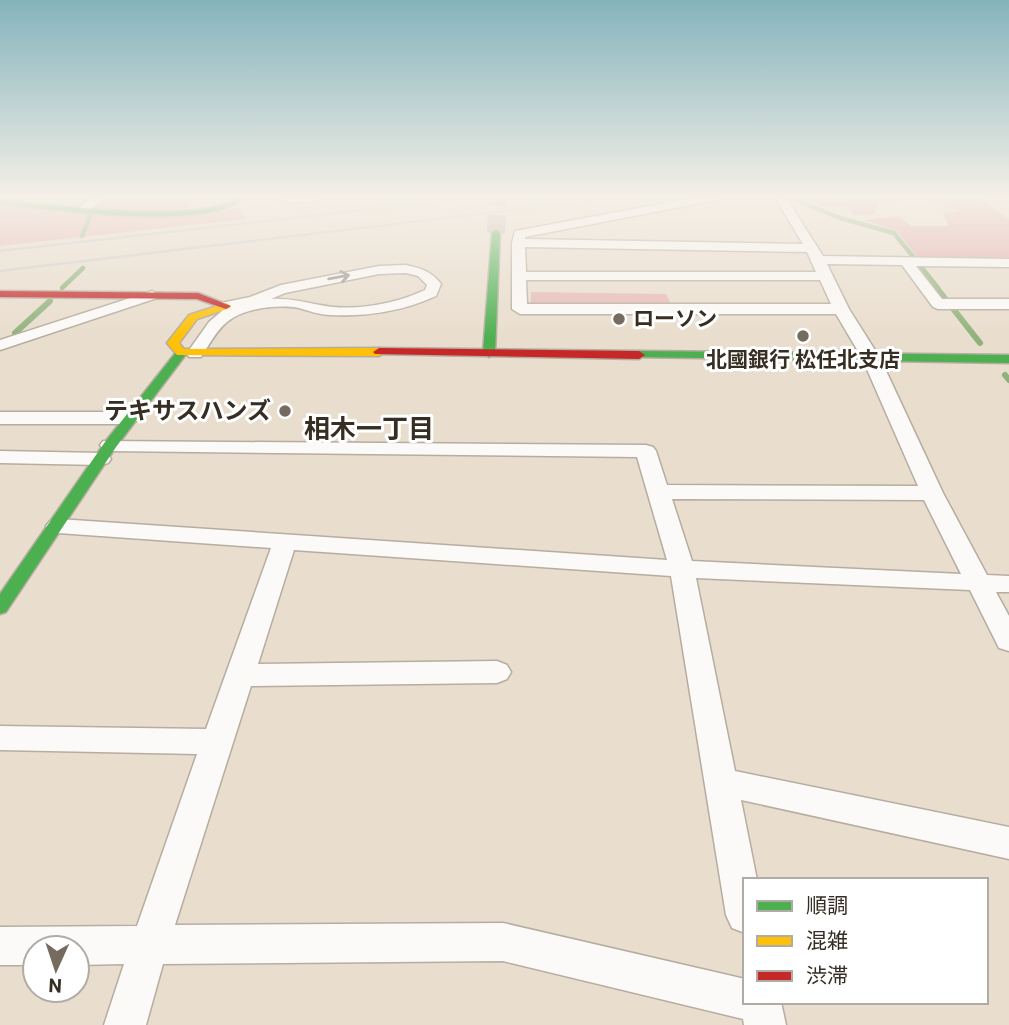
<svg xmlns="http://www.w3.org/2000/svg" width="1009" height="1025" viewBox="0 0 1009 1025" font-family="Roboto,'Noto Sans JP',sans-serif">
  <rect width="100%" height="100%" fill="#e9ddcd"/>
  <path fill="#e6b9b6" d="M105 196H198L185 210 89 209Z
    M0 205 222 212 239 207 246 219 0 246Z
    M531 292 666 294 672 307 531 306Z"/>
  <path fill="#e4abab" d="M794 196H918L980 199 1009 219V259L918 258 897 231 864 220 899 216 911 226H949L943 214 957 211 925 199 879 202 874 214 854 215 846 207H824Z"/>
  <g fill="none" stroke-linecap="round" stroke-linejoin="round">
    <path stroke="#8fb27b" stroke-width="4.5" d="M787 196 840 218 894 233 915 259
      M82 236 90 216
      M918 263 938 288
      M62 288 83 268"/>
    <path stroke="#8fb27b" stroke-width="6" d="M936 287 980 343
      M15 333 50 301
      M1005 375 1009 380"/>
    <path stroke="#c5baab" stroke-width="18" stroke-dasharray="18 9" stroke-linecap="butt" d="M496 233 498 196"/>
    <g stroke="#b5ada0" stroke-width="3">
      <path id="street" d="M94 196H107L87 212H79V208Z
        M269 196H327C315 204 281 204 269 196Z
        M704 196H727L721 199 525 237V239L803 244 774 196H785L823 256 1009 259V267L916 266 942 299H1009V309H938L933 307 902 265 827 264 849 309 880 358 943 493 987 575 1009 576V592H996L1009 616V651L999 648 970 590 696 578 735 771 1009 827V859L741 800 757 880H745V933L732 928 726 915 671 576 294 550 258 664 497 661 507 665 511 672 507 679 497 683 251 686 175 925 503 923 745 979V1002H781L786 1025H744L743 1019 503 961 163 964 146 1025H104L124 964 77 965V948H35V965H0V927L137 926 197 754 0 750V726L206 729 271 548 58 533 50 531 46 526 50 521 58 519 667 560 637 457 110 451 103 449 100 445 103 441 646 445 653 447 656 451 667 485 918 486 862 358 836 314H520L512 309V243L515 231ZM525 247 807 252 816 272H526ZM526 280H820L831 304H527ZM672 499 924 500 961 574 692 561Z
        M969 196H1009V201L975 199Z
        M406 265C422 269 431 271 441 284L436 296C404 311 366 317 331 315 319 315 310 311 299 308 278 304 244 308 227 322 216 331 209 345 201 357H189L187 353 209 322 222 311 218 306 221 303 250 297 281 285 379 266ZM406 273 418 276 427 285 425 290C395 304 353 312 320 305 303 302 289 298 271 299L285 293 379 274Z
        M152 291 159 295 157 298 0 350V340Z
        M0 412H131L141 418 131 424H0Z
        M0 451 101 453 108 455 111 459 108 463 101 465 0 463Z"/>
    </g>
    <g stroke="#b5ada0" stroke-width="3">
      <path id="fast" d="M237 196H245C219 233 45 209 0 204V200C41 204 213 226 237 196Z
        M496 230 500 233 495 353 489 357 483 353 492 233Z
        M181 349 187 353 116 447 6 612 0 614V594L105 442 177 351Z
        M639 351 1009 355V363L635 357V353Z"/>
    </g>
    <g stroke="#b5ada0" stroke-width="3">
      <path id="slow" d="M226 303 231 306 230 308 197 319 179 343 184 349 379 348 385 352 379 356 177 355 167 343 189 315Z"/>
    </g>
    <g stroke="#b5ada0" stroke-width="3">
      <path id="jam" d="M0 291 198 293 231 306 226 309 197 299 0 297Z
        M379 348 639 351 645 355 639 359 375 354 373 352Z"/>
    </g>
    <use href="#street" fill="#fcfaf8" fill-rule="evenodd"/>
    <use href="#fast" fill="#4caf50" fill-rule="evenodd"/>
    <use href="#slow" fill="#ffc107" fill-rule="evenodd"/>
    <use href="#jam" fill="#c62828" fill-rule="evenodd"/>
    <path stroke="#d0ccc8" stroke-width="2.5" d="M0 251 488 196
      M0 271 629 196"/>
  </g>
  <defs><path id="oneway-shaft" d="M-6 0H5M1.5-3L5.5 0L1.5 3" fill="none" stroke-width="1.6" stroke-linecap="round" stroke-linejoin="round" transform="scale(1.75)"/></defs>
  <use stroke="#99948e" href="#oneway-shaft" transform="translate(339 277) rotate(-10)"/>
  <linearGradient id="sky" x2="0" y2="1"><stop stop-color="#84b3bc"/><stop offset="0.58" stop-color="#f5f0e8"/><stop offset="1" stop-color="#f5f0e8" stop-opacity="0"/></linearGradient>
  <rect width="1009" height="339" fill="url(#sky)"/>
  <g fill="#756b5e" stroke="#fff" stroke-width="2.5">
    <circle cx="619" cy="319" r="7"/>
    <circle cx="803" cy="336" r="7"/>
    <circle cx="285" cy="411" r="7"/>
  </g>
  <g text-anchor="middle" dominant-baseline="central" stroke-width="6" stroke-linejoin="round" paint-order="stroke">
    <g font-size="21" font-weight="bold" fill="#362e23" stroke="#fff" text-anchor="start">
      <text x="633" y="319">ローソン</text>
      <text x="803" y="360" text-anchor="middle">北國銀行 松任北支店</text>
    </g>
    <g font-size="24" font-weight="bold" fill="#362e23" stroke="#fff" text-anchor="end">
      <text x="271" y="411">テキサスハンズ</text>
    </g>
    <g font-size="26" font-weight="bold" fill="#362e23" stroke="#fff">
      <text x="369" y="429">相木一丁目</text>
    </g>
  </g>
  <rect x="743" y="878" width="245" height="126" fill="#ffffff" stroke="#afaba7" stroke-width="2"/>
  <rect x="757" y="901" width="35" height="10" fill="#4caf50" stroke="#afaba7" stroke-width="2"/>
  <text x="806" y="913" font-size="21" fill="#362e23">順調</text>
  <rect x="757" y="936" width="35" height="10" fill="#ffc107" stroke="#afaba7" stroke-width="2"/>
  <text x="806" y="948" font-size="21" fill="#362e23">混雑</text>
  <rect x="757" y="971" width="35" height="10" fill="#c62828" stroke="#afaba7" stroke-width="2"/>
  <text x="806" y="983" font-size="21" fill="#362e23">渋滞</text>
  <g transform="translate(56 969) rotate(183)"><circle r="33" fill="#ffffff" stroke="#afaba7" stroke-width="2"/>
  <path d="M0-5L12 26L0 18L-12 26Z" fill="#756b5e"/>
  <text y="-10" font-size="19" font-weight="bold" text-anchor="middle" fill="#362e23">N</text>
  </g>
</svg>
